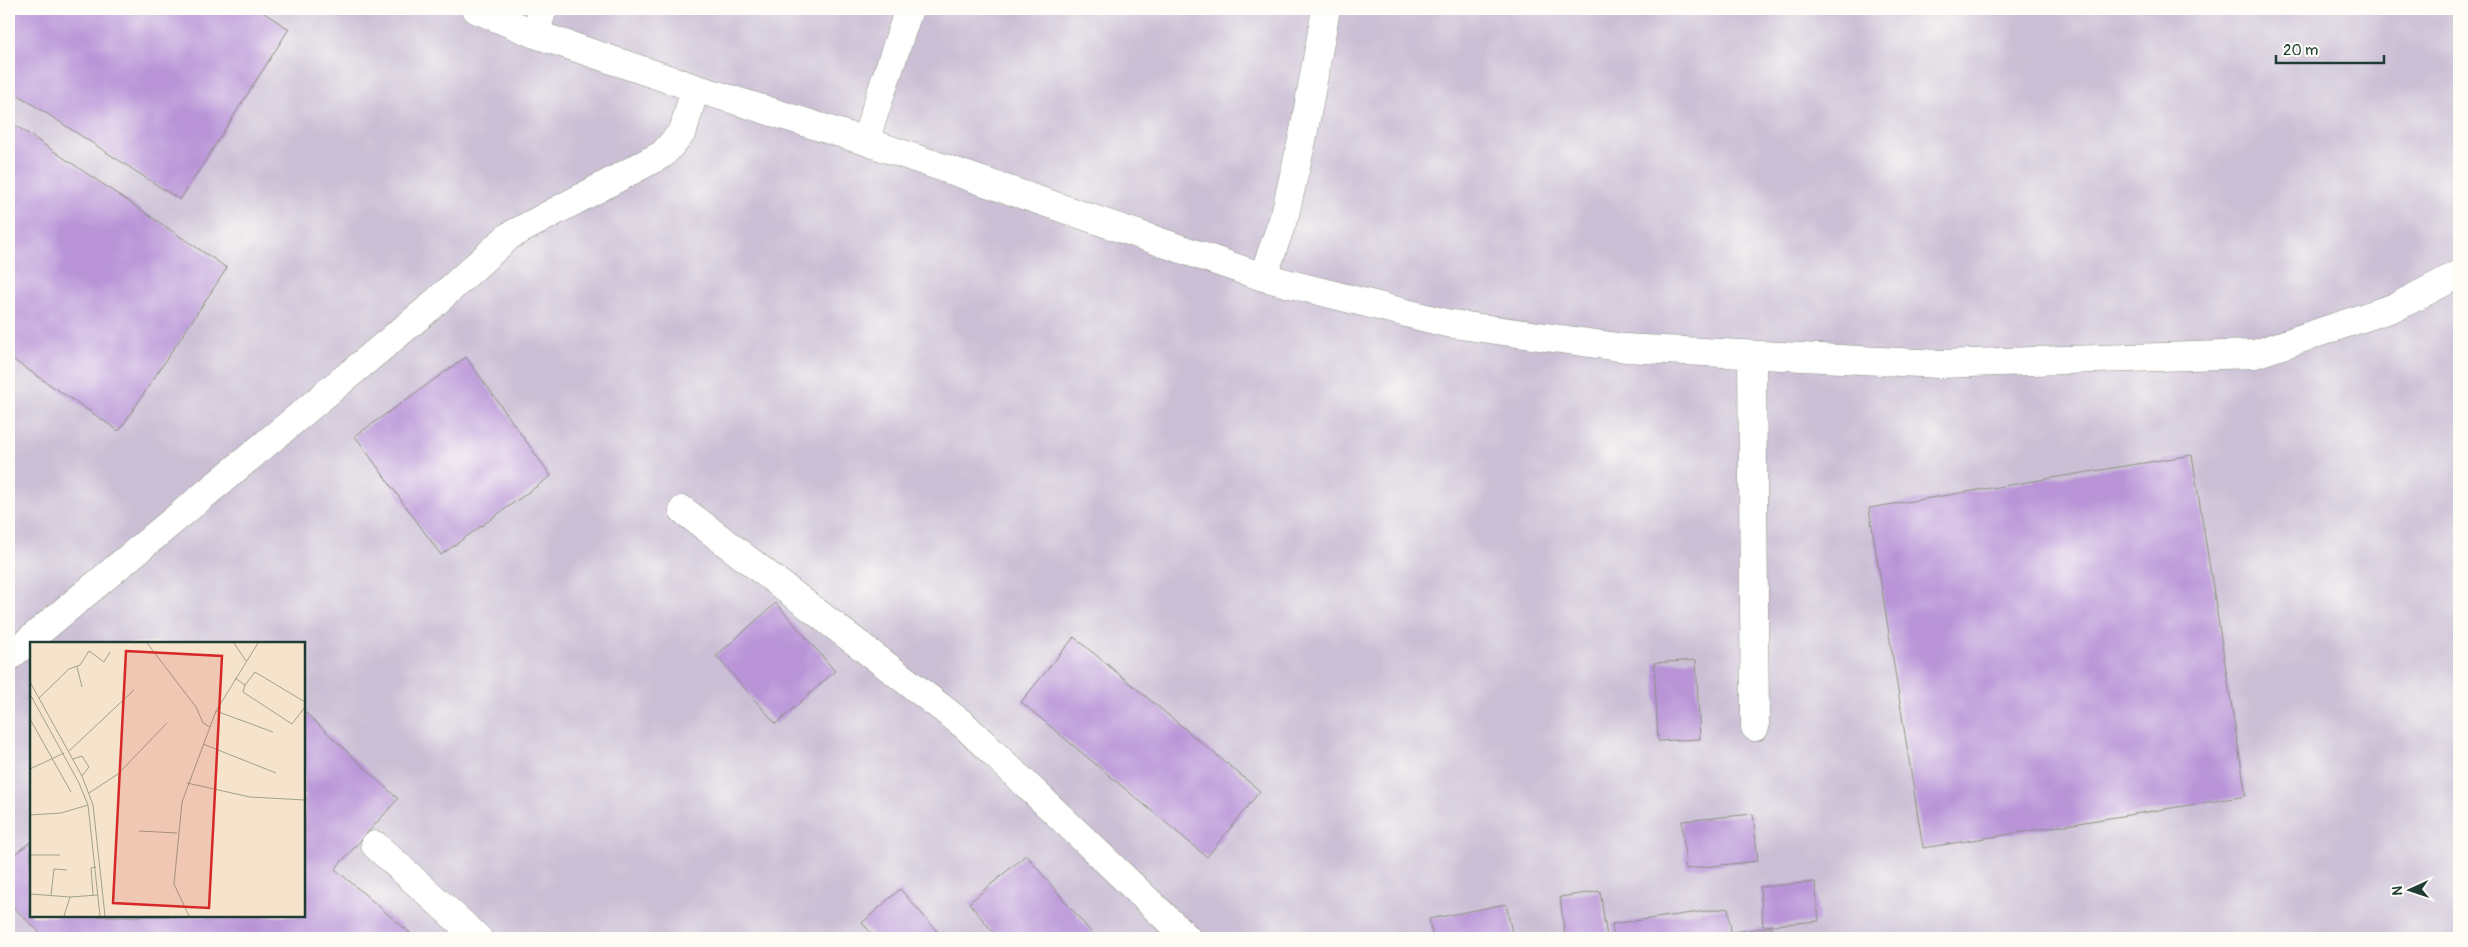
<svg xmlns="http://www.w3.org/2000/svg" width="2468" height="947" viewBox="0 0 2468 947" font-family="Pangolin,sans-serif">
  <rect width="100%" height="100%" fill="#fdfcf7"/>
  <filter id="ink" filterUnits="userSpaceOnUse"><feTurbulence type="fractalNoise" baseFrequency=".02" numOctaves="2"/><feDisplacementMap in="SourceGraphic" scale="10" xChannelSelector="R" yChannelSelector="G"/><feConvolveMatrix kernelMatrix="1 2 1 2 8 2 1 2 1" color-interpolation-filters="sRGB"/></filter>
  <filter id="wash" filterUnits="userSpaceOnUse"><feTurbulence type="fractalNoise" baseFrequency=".0096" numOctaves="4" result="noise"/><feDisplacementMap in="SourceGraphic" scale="20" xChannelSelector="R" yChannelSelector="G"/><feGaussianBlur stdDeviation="1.12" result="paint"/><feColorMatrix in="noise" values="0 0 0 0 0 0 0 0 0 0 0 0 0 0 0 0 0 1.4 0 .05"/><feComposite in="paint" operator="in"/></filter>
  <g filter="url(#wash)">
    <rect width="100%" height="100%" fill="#f5e3cb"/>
    <path fill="#cbbfd5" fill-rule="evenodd" d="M9 9H2459V938H9ZM31 643H304V916H31Z"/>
    <g id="blocks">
      <path fill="#b995d8" d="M9 9H258L289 29 180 200 9 89Z
        M1098 9H1160V10L1098 12Z
        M9 121 227 268 119 431 9 357Z
        M466 357 551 476 441 555 355 436Z
        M2192 455 2246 796 1923 848 1869 508Z
        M776 603 835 671 776 724 716 656Z
        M1074 637 1260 791 1207 857 1021 702Z
        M1696 660 1700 739 1658 741 1654 663Z
        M304 711 398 799 335 869 416 938H45L9 903V858L31 842V916H304Z
        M1753 814 1758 861 1686 869 1682 821Z
        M1026 855 1096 938H998L969 903Z
        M1815 882 1819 921 1763 926 1760 887Z
        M900 889 943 938H876L862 923Z
        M1600 891 1607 938H1565L1560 897Z
        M1506 904 1513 938H1433L1429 919Z
        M1728 908 1731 932 1772 927 1773 938H1614L1612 924Z"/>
    </g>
  </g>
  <g filter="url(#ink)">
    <use href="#blocks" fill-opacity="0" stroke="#8a9080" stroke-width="1"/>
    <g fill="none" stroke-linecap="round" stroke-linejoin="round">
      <g stroke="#8a9080" stroke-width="29">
        <path id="minor" d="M476 9 535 34 695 88 865 141 1263 277 1446 323 1625 348 1939 364 2255 354 2398 306 2459 274
          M535 34 543 9
          M865 141 909 9
          M1263 277 1285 214 1303 136 1326 9
          M1752 356 1755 727
          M683 510 964 725 1187 938
          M9 657 428 309 509 236 663 154 683 131 695 88
          M375 845 478 938"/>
      </g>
      <use href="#minor" stroke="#fff" stroke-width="28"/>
    </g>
  </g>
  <g transform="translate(30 642)">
    <rect width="275" height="275" fill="#f5e3cb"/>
    <path fill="none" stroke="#9fa18f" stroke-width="1" d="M117 1 166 65 173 81 180 85M204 1 216 19M47 25 52 45M205 36 215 43 213 50 262 82 275 65M0 40 52 134 63 163 75 274M215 43 225 30 275 60M0 52 49 141 58 163 70 274M9 56 39 27 50 23 59 9 74 20 80 10M186 69 243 90M0 77 41 150M173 102 246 131M39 109 104 48M43 117 52 114 59 125 52 134M0 127 34 111M157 141 220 155 275 158M59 151 88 132 137 81M0 173 31 171 58 163M109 189 147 191M0 213H30M0 252 40 255 68 253M21 253 24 227 37 228M63 253 61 226 66 225M34 274 40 255M159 274 144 242 152 160 186 69 228 1"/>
    <path fill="#d62828" fill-opacity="0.15" stroke="#d62828" stroke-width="2.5" d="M96 9 192 14 179 266 83 261Z"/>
    <rect width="275" height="275" fill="none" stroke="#1f3d34" stroke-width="2.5"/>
  </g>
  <rect width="2468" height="947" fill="none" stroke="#fdfcf7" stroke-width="30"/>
  <g transform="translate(2410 890) rotate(267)" stroke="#fdfcf7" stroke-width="4" paint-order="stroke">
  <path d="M0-4L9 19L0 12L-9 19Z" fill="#1f3d34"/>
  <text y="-8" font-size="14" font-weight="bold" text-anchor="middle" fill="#1f3d34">N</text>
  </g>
  <path d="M2276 55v8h108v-8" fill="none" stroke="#1f3d34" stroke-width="2.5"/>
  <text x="2283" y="55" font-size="15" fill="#1f3d34" stroke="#fdfcf7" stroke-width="4" paint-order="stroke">20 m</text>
</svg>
